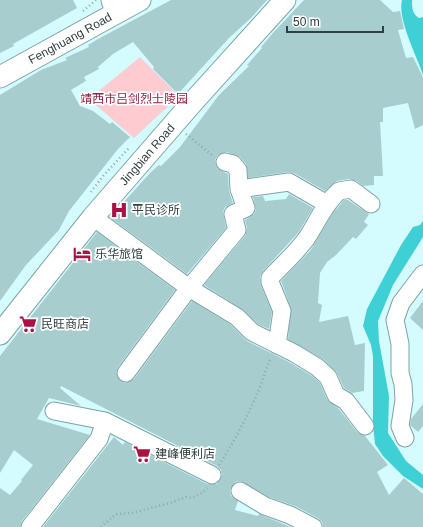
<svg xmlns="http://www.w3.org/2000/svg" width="423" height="527" viewBox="0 0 423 527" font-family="Arial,'Noto Sans SC',sans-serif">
  <rect width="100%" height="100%" fill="#d4fcfe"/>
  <path fill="#fecbd1" d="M140 57 179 96 134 138 89 99Z"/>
  <path fill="#3fd0d6" d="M402 0H412C412 7 412 14 419 18L423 17V75C417 56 397 19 402 0Z
    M423 221V237L393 285 378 321 379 341 389 396 388 433 406 461 423 475V489L403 476 383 456 375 444 373 425V356L371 345 363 326 367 309 401 245 413 227 420 225Z"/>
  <path fill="#a7cdcf" d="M0 0H73L77 8 13 44 14 46 0 53Z
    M171 0H267L251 18 229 38 178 94 153 69 154 67 133 42 113 54 98 67 99 69 84 77 86 81 71 90 80 106 93 111 110 124 112 122 130 137 118 149 69 211 59 230 26 265 0 301V95L41 70 67 60 65 58 89 47 88 45 98 39Z
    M304 0H380L393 12 400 11 404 29 398 30 406 58 413 57 423 77V125L415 129 408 103 383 108V122H380L383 176H374V185L363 186 357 181 349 179 337 181 325 191 294 173 288 172 248 178 246 164 240 157 227 152 218 155 215 160 216 165 218 169 228 174 229 191 233 203 225 207 223 212 226 228 187 274 111 218 121 205 151 172 159 165 161 166 180 147 219 95 249 66 247 65 262 48 261 47 272 34Z
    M289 194 313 208 298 233 263 271 260 277 261 286 272 312 269 329 258 324 242 309 204 285 245 236 247 228 245 220 254 214 256 210 253 197 263 196 265 201 286 199Z
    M344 200H348L369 214 364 222 368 225 356 239 353 237 336 255 327 262 320 273 318 303 322 305 319 322 348 316 355 345 365 343 364 391 352 393 344 388 337 373 324 360 288 339 291 308 281 281 310 251 333 213Z
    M97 232 175 290 118 367 116 372 120 381 125 383 134 379 192 301 231 325 247 341 289 362 311 375 320 383 327 399 339 409 357 432 365 436 388 465 377 472 389 495 404 478 423 494V527H323L322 522 318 518 295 506 269 497 240 481 235 482 230 490 231 496 238 501 235 510 258 516 259 514 291 527H43L114 437 123 445 125 442 207 484H217L222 475 221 470 217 466 61 386 60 388 81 406 49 398 37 419 90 435 22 521 20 527H0V488L10 495 22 481 21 480 33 465 14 450 0 473V356Z
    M423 301V330L410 318Z
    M423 404V426L418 432 410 425 411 419Z"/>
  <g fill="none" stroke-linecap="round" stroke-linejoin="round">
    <g stroke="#7da3a5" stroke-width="19">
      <path id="minor" d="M110 0 111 4
        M239 189 289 182 327 204
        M93 217 189 288 237 317 252 332 294 353 317 367 328 377 336 395 346 401 365 426
        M277 345 282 311 270 282V278C282 265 295 254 306 239 317 223 324 204 339 191L351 189 371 204
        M126 373 189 288 237 230 233 214 246 208 239 189 238 170 233 164 225 162
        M54 411 105 421 212 475
        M405 438 400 426 404 400 403 384 400 373V344L395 320 401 303 423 274
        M240 491 265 506 290 515 313 527
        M30 527 99 439 105 421"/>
    </g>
    <g stroke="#7da3a5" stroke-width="23">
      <g id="major">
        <path id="s1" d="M0 77 140 0"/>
        <path id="s2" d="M0 334 93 217 192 103 285 0"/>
      </g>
    </g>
    <path stroke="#8daaac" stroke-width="2.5" stroke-dasharray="1 3" stroke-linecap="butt" d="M83 11 96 0
      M186 134 213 156
      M91 192 103 176 129 148
      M219 465C235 440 249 414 260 387 264 377 266 367 271 358
      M101 527 116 514 132 513 170 503 186 497 192 498 202 493 207 488"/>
    <use href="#minor" stroke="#fff" stroke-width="17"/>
    <use href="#major" stroke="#fff" stroke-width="21"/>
  </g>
  <defs>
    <g id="hospital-bare" transform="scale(1.38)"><path d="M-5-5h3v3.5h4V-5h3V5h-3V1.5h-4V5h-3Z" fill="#a81245" stroke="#fff" stroke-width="2.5" paint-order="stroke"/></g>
    <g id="hotel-bare" transform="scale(1.38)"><path d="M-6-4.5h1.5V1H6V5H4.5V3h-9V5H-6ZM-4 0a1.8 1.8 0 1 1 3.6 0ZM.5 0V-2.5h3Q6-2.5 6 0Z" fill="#a81245" stroke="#fff" stroke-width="2.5" paint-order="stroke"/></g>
    <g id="supermarket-bare" transform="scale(1.38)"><path d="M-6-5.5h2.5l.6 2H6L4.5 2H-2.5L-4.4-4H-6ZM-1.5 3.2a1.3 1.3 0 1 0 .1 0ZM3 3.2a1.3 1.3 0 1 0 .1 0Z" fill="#a81245" stroke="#fff" stroke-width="2.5" paint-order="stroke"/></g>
  </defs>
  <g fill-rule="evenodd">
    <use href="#hospital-bare" x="119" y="210"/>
    <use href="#hotel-bare" x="82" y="254"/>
    <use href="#supermarket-bare" x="28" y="324"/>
    <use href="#supermarket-bare" x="142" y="454"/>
  </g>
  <g text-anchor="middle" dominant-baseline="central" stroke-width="3.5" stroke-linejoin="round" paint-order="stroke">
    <g font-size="12" fill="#2f3e3f" stroke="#fff">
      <text stroke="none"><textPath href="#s1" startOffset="80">Fenghuang Road</textPath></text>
      <text stroke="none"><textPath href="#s2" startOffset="232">Jingbian Road</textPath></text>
    </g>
    <g font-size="12" fill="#922141" stroke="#fff">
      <text x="134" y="99">靖西市吕剑烈士陵园</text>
    </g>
    <g font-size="12" fill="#2f3e3f" stroke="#fff" text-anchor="start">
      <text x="132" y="210">平民诊所</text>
      <text x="95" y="254">乐华旅馆</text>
      <text x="41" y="324">民旺商店</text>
      <text x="155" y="454">建峰便利店</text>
    </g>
  </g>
  <path d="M287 26v6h96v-6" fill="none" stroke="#2f3e3f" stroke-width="2"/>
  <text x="293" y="26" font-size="12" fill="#2f3e3f" stroke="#ffffff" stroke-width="3" paint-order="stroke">50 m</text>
</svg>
